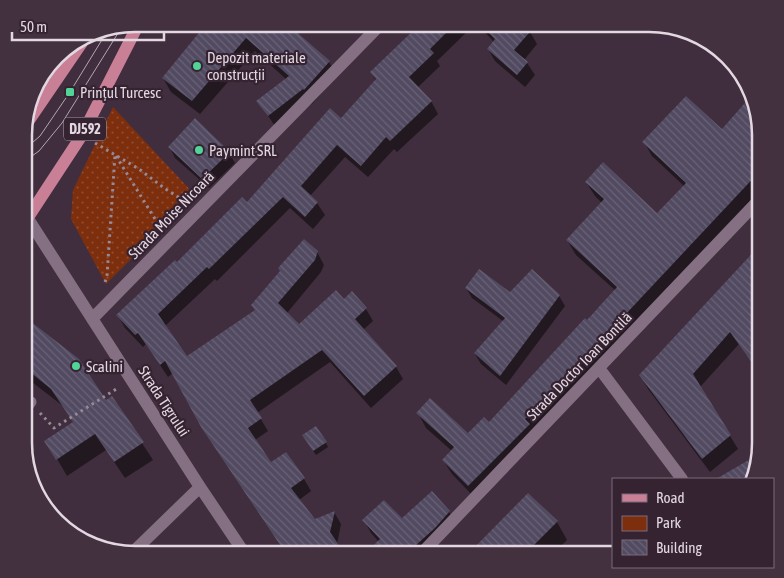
<svg xmlns="http://www.w3.org/2000/svg" width="784" height="578" viewBox="0 0 784 578" font-family="'Asap Condensed',sans-serif">
  <defs>
    <pattern id="green-dots" width="8" height="8" patternUnits="userSpaceOnUse" patternTransform="scale(1.25)"><rect width="8" height="8" fill="#7d2e0d"/><path d="M2 2h.1M6 6h.1" fill="none" stroke="#8f4c30" stroke-width="1.8" stroke-linecap="round"/></pattern>
    <pattern id="building-back-hatch" width="6" height="6" patternUnits="userSpaceOnUse" patternTransform="scale(1.25)"><rect width="6" height="6" fill="#514a61"/><path d="M-1 5l2 2M0 0l6 6M5-1l2 2" fill="none" stroke="#6a6377"/></pattern>
  </defs>
  <rect width="100%" height="100%" fill="#402d3d"/>
  <path fill="url(#green-dots)" d="M113 107 195 195 106 284 71 219 73 190Z"/>
  <path fill="#0007" d="M523 25 530 32 537 44 524 60 527 63 535 75 525 87 495 61 488 49 494 42 479 26Z
    M420 26H473L437 61 440 66 418 87 431 101 438 114 397 152 394 149 368 177 345 157 310 196 317 203 325 215 313 229 290 208 217 281 215 279 165 326 186 358 256 311 317 252 324 265 321 272 287 313 299 326 344 300 366 309 373 321 363 330 396 367 403 379 371 408 330 362 257 413 268 431 255 440 270 464 304 479 311 491 299 500 315 521 334 512 341 524 337 544 344 554H286L210 440 173 373 168 377 146 344 143 347 125 328 118 316 341 120 376 81 371 72Z
    M384 27H393L388 31Z
    M290 28 329 62 337 76 313 103 277 129 258 101 286 79 255 51 200 114 171 92 163 78 204 29Z
    M752 98 760 128V194L477 500 452 474 443 460 452 451 426 428 418 413 468 435 489 423 616 291 576 255 567 240 602 203 595 196 586 182 657 215 684 186 652 156 644 142 722 130Z
    M195 120 229 153 235 163 209 188 175 158 170 148Z
    M760 246V374L739 344 700 387 738 449 710 472 648 389 641 376Z
    M466 288 511 294 559 296 565 306 506 385 481 364 475 354 503 321 472 298Z
    M25 319 78 360 106 401 112 397 153 460 125 478 106 450 67 476 56 457 74 423 63 406 28 379 25 384Z
    M306 440 326 443 328 447 316 455Z
    M432 493 449 512 457 524 426 554H365L379 542 371 533 364 520H402Z
    M528 495 557 522 567 540 556 551 557 554H470Z
    M220 550 223 554H208Z"/>
  <path fill="url(#building-back-hatch)" d="M536 25 514 50 528 62 517 75 487 49 495 39 482 26Z
    M418 26H453L430 49 434 53 409 77 432 101 390 141 386 137 361 166 337 145 301 186 318 202 305 217 283 197 209 269 207 267 158 314 187 356 255 310 251 305 280 271 278 268 304 239 318 251 315 260 278 303 299 324 336 290 344 299 352 291 367 308 355 319 397 366 364 396 322 350 250 400 262 418 248 428 271 462 286 452 305 478 291 488 315 519 335 511 330 532 345 554H286L201 427 165 361 160 365 138 333 135 335 116 315 175 260 177 262 242 197 247 202 330 108 341 118 376 79 370 72Z
    M292 28 330 61 304 90 303 89 268 116 256 101 289 76 246 38 192 101 162 78 202 29Z
    M686 96 722 129 751 96 760 128V171L564 380 566 382 525 419 530 424 468 486 442 460 454 447 416 413 430 398 468 433 484 417 489 422 585 318 587 320 617 287 566 240 604 199 585 182 603 162 657 213 686 183 642 142Z
    M195 118 230 152 202 179 168 147Z
    M760 245V374L730 332 693 374 731 435 702 459 639 375Z
    M479 269 510 292 532 269 560 295 500 376 474 353 505 318 465 288Z
    M25 317 79 359 106 400 112 396 144 442 114 462 95 434 56 460 44 441 73 422 51 389 25 368Z
    M316 426 327 442 313 451 302 435Z
    M759 454 749 479H716Z
    M432 491 450 511 435 528 406 554H364L380 539 362 520 384 500 402 518Z
    M528 493 558 521 525 554H468Z"/>
  <g fill="none" stroke-linecap="round" stroke-linejoin="round">
    <path stroke="#988996" stroke-width="3" stroke-dasharray="2.5 4" stroke-linecap="butt" d="M95 143 139 169 164 188 186 202
      M116 156 160 227
      M105 282 107 276 115 155
      M40 413 54 428 118 388"/>
    <path stroke="#856f82" stroke-width="11" d="M25 410 31 402
      M52 514 72 533"/>
    <path stroke="#856f82" stroke-width="12" d="M25 214 200 487 245 554
      M92 319 378 27
      M599 368 682 479
      M131 554 200 487
      M421 554 760 199"/>
    <path stroke="#c98096" stroke-width="12" d="M25 126 85 38
      M25 222 82 135 136 29"/>
    <path stroke="#b4a6b1" stroke-width="1" d="M25 149 40 136 70 92 108 30
      M25 161 39 151 62 123 120 30"/>
  </g>
  <g fill="#52d397" stroke="#352332" stroke-width="2">
    <circle cx="197" cy="66" r="5"/>
    <rect x="65" y="87" width="10" height="10" rx="2.5"/>
    <circle cx="199" cy="150" r="5"/>
    <circle cx="76" cy="366" r="5"/>
  </g>
  <g text-anchor="middle" dominant-baseline="central" stroke-width="4.5" stroke-linejoin="round" paint-order="stroke">
    <rect fill="#352332" stroke="#afa1ac" stroke-width="1" x="64" y="117.5" width="42" height="23" rx="4"/>
    <g font-size="14" font-weight="bold" fill="#e3d7e1">
      <text x="85" y="129">DJ592</text>
    </g>
    <g font-size="15" fill="#e3d7e1" stroke="#352332" text-anchor="start">
      <text x="207" y="57">Depozit materiale<tspan x="207" dy="17">construcții</tspan></text>
      <text x="80" y="92">Prințul Turcesc</text>
      <text x="209" y="150">Paymint SRL</text>
      <text x="86" y="366">Scalini</text>
    </g>
    <g font-size="15" fill="#e3d7e1" stroke="#352332">
      <text transform="translate(171 215) rotate(-46)">Strada Moise Nicoară</text>
      <text transform="translate(579 366) rotate(-46)">Strada Doctor Ioan Bontilă</text>
      <text transform="translate(164 401) rotate(57)">Strada Tigrului</text>
    </g>
  </g>
  <path d="M0 0H784V578H0ZM135 32H649A103 103 0 0 1 752 135V443A103 103 0 0 1 649 546H135A103 103 0 0 1 32 443V135A103 103 0 0 1 135 32Z" fill="#433140" fill-rule="evenodd"/>
  <path fill="none" stroke="#e3d7e1" stroke-width="2.5" d="M135 32H649A103 103 0 0 1 752 135V443A103 103 0 0 1 649 546H135A103 103 0 0 1 32 443V135A103 103 0 0 1 135 32Z"/>
  <rect x="612" y="478" width="162" height="90" fill="#352332" stroke="#7b6b78"/>
  <rect x="622" y="494" width="25" height="8" fill="#c98096" stroke="#7b6b78"/>
  <text x="656" y="503" font-size="15" fill="#e3d7e1">Road</text>
  <rect x="622" y="516" width="25" height="15" fill="#7d2e0d" stroke="#7b6b78"/>
  <text x="656" y="528" font-size="15" fill="#e3d7e1">Park</text>
  <rect x="622" y="540" width="25" height="15" fill="url(#building-back-hatch)" stroke="#7b6b78"/>
  <text x="656" y="553" font-size="15" fill="#e3d7e1">Building</text>
  <path d="M12 32v8h152v-8" fill="none" stroke="#e3d7e1" stroke-width="2.5"/>
  <text x="20" y="32" font-size="15" fill="#e3d7e1" stroke="#352332" stroke-width="4" paint-order="stroke">50 m</text>
</svg>
